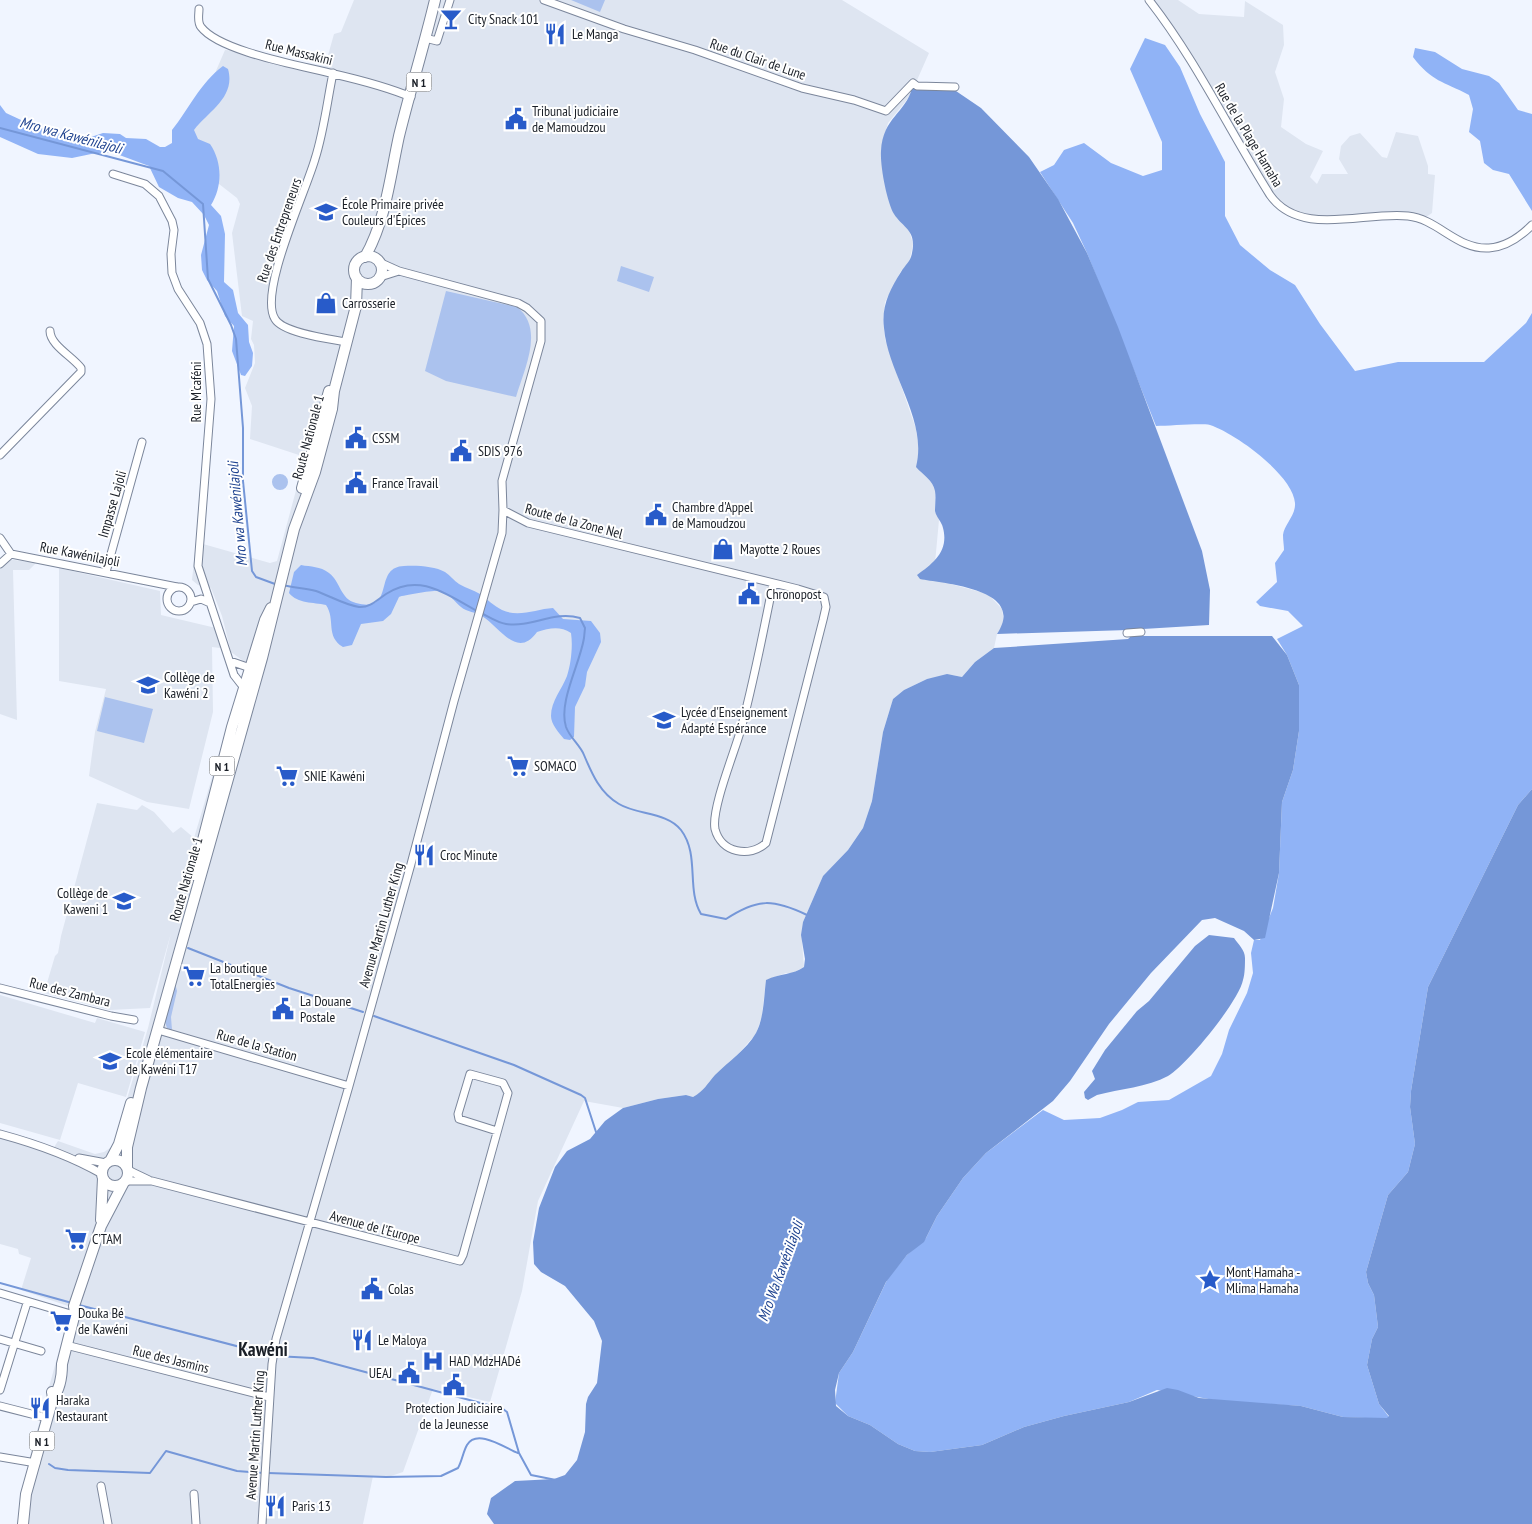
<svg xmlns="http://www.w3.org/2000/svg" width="1532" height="1524" viewBox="0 0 1532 1524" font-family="'PT Sans Narrow',sans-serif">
  <rect width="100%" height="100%" fill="#f0f5ff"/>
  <path fill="#dee5f1" d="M354 0H842L929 53 910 96 888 123 882 144V168L893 212 909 230 913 244 909 263 901 271 885 302 883 320 885 339 916 429 919 448 917 467 932 483 935 490V512L939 520 935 563 917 575 988 594 1002 609 1004 623 997 634 994 648 975 662 962 677 952 675 927 679 904 690 893 699 883 732 872 801 863 828 848 850 823 876 803 922 802 942 804 967 793 973H786L766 980 762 1016 756 1034 730 1063 702 1092 693 1097 686 1095 658 1099 623 1108 584 1101 538 1201 522 1291 490 1402 433 1389 403 1472 391 1476H373L363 1524H20L29 1460 71 1307 21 1290 31 1258 19 1254 18 1249 0 1244V1137L51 1152 58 1141 95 1154 104 1152 113 1146 148 1028 171 933 150 1008 110 1010 44 993 55 956 58 953 61 936 97 803 137 810 142 805 154 812 173 833 181 827 194 838 246 663 231 652 222 616 211 588 198 585 192 580 196 542 270 563 277 561 305 457 250 439 252 406 245 388 255 363 254 345 251 339 253 321 242 316 232 233 240 204 237 198 210 177 190 131 225 50 239 51 281 64 307 63 325 66 334 34 341 32Z
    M1149 0H1178L1199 14 1244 17 1245 1 1283 25 1284 45 1275 72 1284 99 1281 127 1306 144 1323 151 1310 177 1317 184 1322 174H1348L1339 159 1341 146 1350 136 1360 133 1382 157 1387 158 1396 132 1418 136 1428 166V174L1435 175 1432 213 1423 219 1411 216 1312 218 1275 203 1193 63Z
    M7 559 36 563 29 570H13L17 720 0 714V566Z
    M59 568 160 591 161 615 216 628 221 646 220 648 212 647 213 712 189 809 147 802 89 776 95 732 106 689 59 681Z
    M0 995 95 1023 97 1018 145 1032 126 1097 78 1083 60 1140 0 1123Z"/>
  <path fill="#abc2ee" d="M571 0H605L600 12Z
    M621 266 654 277 649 292 617 281Z
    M446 291 517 307C545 329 524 369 516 397L446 381 425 371Z
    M272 482a8 8 0 1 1 16 0a8 8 0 1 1-16 0Z
    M105 697 153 709 144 743 97 731Z
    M175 983 177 991 171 1017 172 1030 167 1028 165 1022Z"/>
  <path fill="#90b3f6" d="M1145 38 1165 45 1180 67 1200 114 1225 162V216L1240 245 1270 270 1295 285 1320 324 1355 371 1398 362H1484L1526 323 1532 313V789L1518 805 1428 987 1411 1091 1410 1107 1415 1144 1408 1172 1388 1195 1366 1272 1368 1283 1374 1295 1378 1327 1372 1339 1367 1365 1379 1404 1389 1417 1387 1419 1343 1417 1301 1406 1226 1402 1157 1390 1129 1402 1064 1416 1024 1427 982 1445 930 1452 915 1451 898 1444 870 1425 848 1416 835 1403 839 1373 853 1352 888 1278 907 1255 926 1238 937 1216 963 1178 986 1153 1043 1110 1064 1120 1100 1118 1122 1110 1138 1102 1169 1100 1211 1076 1222 1054 1229 1030 1247 993 1253 973 1251 953 1254 940H1260L1273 908 1279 873 1282 802 1293 770 1299 731V685L1287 655 1277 639 1303 626 1288 611 1260 606 1256 602 1277 582 1275 563 1284 550C1284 546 1283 540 1283 535 1284 525 1296 515 1295 503 1293 475 1235 433 1210 425 1201 423 1169 426 1156 426L1087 253 1073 223 1040 172 1054 165 1064 150 1084 143 1111 163 1143 176 1162 170V142L1130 69Z
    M1415 48 1435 52 1462 69 1489 76 1499 83 1518 110 1532 114V211L1509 174 1493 170 1484 163 1480 141 1469 132 1473 109 1469 95C1443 81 1432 82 1413 57Z
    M223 66 228 69C236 97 209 111 194 130L198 139 210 144C223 163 222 187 211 205L221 216 225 234 224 282 233 290 238 313 248 325 249 342 253 353 252 366 245 376 241 375 232 351 234 326 225 316 217 291 207 280 202 270 201 255 209 225 204 215 192 202 178 198 159 187 149 166 114 153H96L72 158 38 154 0 137V105L6 113 34 126 75 138 85 139 103 133 120 134 126 138 146 139 160 147H165L172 143V130C189 109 200 83 223 66Z
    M301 565C311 567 320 566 329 573 341 582 340 599 356 603 397 614 372 567 404 566 415 565 435 566 445 572 450 575 454 581 459 584 466 588 473 590 480 594 487 599 494 606 502 610 519 618 536 609 553 608L563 619 591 621 600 633 601 642 587 672 585 686 575 707 574 737 570 740 564 739C559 733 551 724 551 716 551 701 562 689 567 676 571 664 573 646 571 633 560 626 550 628 537 632 517 660 500 627 482 616 476 612 467 612 461 607 455 602 449 593 440 591 434 590 405 595 399 597L391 614 383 621 361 624 352 645 343 647C325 636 336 620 326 605 313 602 298 604 289 593L294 572Z"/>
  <path fill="#7597d8" d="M912 88 953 89 981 108 1029 157 1058 199 1087 253 1118 327 1202 551 1210 590 1209 625 1143 629 1136 633 1138 636H1272L1287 655 1299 685V731L1293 770 1282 802 1279 873 1265 938 1254 940 1244 931 1215 918 1202 920 1151 973 1109 1024 1070 1081 1053 1101 986 1153 963 1178 937 1216 924 1242 907 1255 886 1282 853 1352 839 1373 835 1390 836 1406 848 1416 870 1425 898 1444 915 1451 930 1452 982 1445 1024 1427 1064 1416 1129 1402 1167 1388 1178 1390 1199 1398 1301 1406 1343 1417 1387 1418 1389 1416 1379 1404 1367 1365 1372 1339 1378 1327 1374 1295 1368 1283 1366 1272 1388 1195 1408 1172 1415 1144 1410 1107 1411 1091 1428 987 1518 805 1532 789V1524H494L487 1514 491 1498 515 1481 554 1479 565 1475 577 1460 585 1432 586 1404 588 1397 597 1383 602 1341 594 1321 565 1286 541 1272 534 1264 533 1242 539 1208 555 1167 567 1151 590 1139 605 1121 623 1108 658 1099 686 1095 693 1097C704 1091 707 1084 715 1075 728 1062 746 1050 756 1033 764 1018 764 996 766 980 780 973 793 975 804 967L805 959 801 935 803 922 823 876 848 850 863 828 872 801 883 732 893 699 904 690 927 679 947 674 962 677 975 662 994 648 1128 639 1131 636 1128 630 997 634C1027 589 946 584 920 579L917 575C934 563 949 551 943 528 942 522 936 517 935 511 935 504 936 498 935 491 933 480 923 475 916 467 928 419 888 375 884 328 881 307 890 289 901 272 905 265 911 261 912 253 917 230 903 228 894 214 887 202 880 166 881 151 883 117 906 113 912 88Z
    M1209 935 1234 938C1238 944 1245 950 1245 958 1245 964 1245 974 1243 980 1239 1001 1187 1065 1168 1076 1148 1087 1119 1089 1097 1095L1088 1100 1085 1098 1084 1092 1095 1079 1092 1071 1105 1050 1137 1011 1149 1001 1195 946Z"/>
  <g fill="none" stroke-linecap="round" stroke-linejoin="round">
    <path stroke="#7597d8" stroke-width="2" d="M0 128 163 171 203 204 208 279 231 325 236 339 243 428V481L252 571 256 577 275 584
      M283 585C294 588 305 588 316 591 330 596 345 605 359 607 370 608 378 599 386 594 420 572 447 595 477 611
      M481 613C489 617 498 623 506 624 532 628 554 610 580 618L585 628 584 638C580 664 558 702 566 727 570 738 580 745 584 755 592 774 600 793 619 804 637 815 667 812 681 830 700 855 686 889 701 914L726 919C758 898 773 899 807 915
      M188 948 289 988 363 1012
      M374 1016 514 1065 581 1095 585 1098 596 1132
      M0 1283 72 1303
      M79 1305 271 1355
      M275 1356 313 1358 503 1409 507 1412 519 1453 531 1475 556 1480
      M49 1464 55 1468 68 1470 150 1473 166 1451 237 1471 263 1473
      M268 1473 386 1477 441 1476 458 1468C462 1461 463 1452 467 1445 477 1428 505 1448 518 1453"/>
    <g stroke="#7b869b" stroke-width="9">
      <path id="street" d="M544 0 624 29 695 50 802 88 854 100 886 111 913 83 917 86 955 87
        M1149 0C1196 60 1229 130 1270 195 1300 238 1364 211 1408 216 1438 219 1457 250 1489 248 1505 247 1521 236 1532 225
        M199 9C199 15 197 22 201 27 220 52 304 66 334 74 360 80 387 87 411 97
        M425 38 437 41 450 0
        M333 73C327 102 324 131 315 159 306 191 258 293 275 319 283 333 330 339 346 342
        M113 174 145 184 159 196 172 221 174 230 171 254 172 273 178 289 200 323 207 344 211 399 198 566 234 675 241 684 249 686
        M379 262 399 271 518 303 527 308 541 321V341L502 481 503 510 528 523 798 589 824 597 826 607 823 620 766 843C750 858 721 853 715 829 711 809 735 751 741 729 754 681 763 633 773 584
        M380 277 399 271
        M0 455 81 372V368C73 357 50 345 50 331
        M0 538 11 554 177 587
        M0 564 11 554
        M106 572 142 442
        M167 599a12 12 0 1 1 24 0a12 12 0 1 1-24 0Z
        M191 602 201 599 210 603
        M1127 633 1141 632
        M230 661 253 669
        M0 988 111 1016 134 1020
        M158 1030 349 1086
        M0 1134C37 1144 69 1155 102 1174
        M79 1158 106 1163
        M128 1170 149 1180
        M126 1181H152L460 1261 463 1255 508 1093 503 1083 470 1074 458 1114 459 1119 497 1131
        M0 1293 74 1315
        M0 1339 41 1351
        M66 1345 269 1397
        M0 1390 27 1303
        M0 1406 47 1418
        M0 1457 36 1463
        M101 1486 108 1524
        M194 1494 196 1524
        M262 1524 272 1364 276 1339 349 1086 411 864 454 701 502 533 503 510"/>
    </g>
    <g stroke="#7b869b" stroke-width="12">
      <path id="primary" d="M354 270a14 14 0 1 1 28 0a14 14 0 1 1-28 0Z
        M365 257C386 220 390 177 399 136 410 91 424 46 435 0
        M302 488 329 391
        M194 875 232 727 265 620 271 608
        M102 1173a13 13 0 1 1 26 0a13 13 0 1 1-26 0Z
        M110 1161 119 1144 131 1103
        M127 1167V1147L141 1088 262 658 294 529 315 472 332 409 334 391 356 306 357 278
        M101 1220 103 1178
        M53 1398C60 1389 62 1375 62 1364L75 1313 74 1306 101 1226 123 1184
        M23 1524 26 1494 53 1398 52 1392"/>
    </g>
    <use href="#street" stroke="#fff" stroke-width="7"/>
    <use href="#primary" stroke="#fff" stroke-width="10"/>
  </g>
  <defs>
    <g id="bar-bare" transform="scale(1.725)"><path d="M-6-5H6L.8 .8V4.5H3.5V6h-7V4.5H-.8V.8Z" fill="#285bc9" stroke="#fff" stroke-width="2.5" paint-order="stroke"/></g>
    <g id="restaurant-bare" transform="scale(1.725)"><path d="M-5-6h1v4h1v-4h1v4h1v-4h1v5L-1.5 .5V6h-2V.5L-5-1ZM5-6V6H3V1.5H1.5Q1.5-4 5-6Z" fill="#285bc9" stroke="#fff" stroke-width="2.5" paint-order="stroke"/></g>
    <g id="civic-bare" transform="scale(1.725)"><path d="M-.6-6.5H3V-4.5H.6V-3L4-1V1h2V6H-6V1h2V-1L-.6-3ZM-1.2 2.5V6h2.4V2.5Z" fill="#285bc9" stroke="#fff" stroke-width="2.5" paint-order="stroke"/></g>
    <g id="school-bare" transform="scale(1.725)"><path d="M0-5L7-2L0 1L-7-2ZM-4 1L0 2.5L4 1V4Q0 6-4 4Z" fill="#285bc9" stroke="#fff" stroke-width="2.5" paint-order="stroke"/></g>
    <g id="shop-bare" transform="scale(1.725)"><path d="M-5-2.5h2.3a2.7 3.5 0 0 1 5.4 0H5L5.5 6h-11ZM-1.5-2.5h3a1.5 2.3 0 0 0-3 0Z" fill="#285bc9" stroke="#fff" stroke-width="2.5" paint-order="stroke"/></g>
    <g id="supermarket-bare" transform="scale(1.725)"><path d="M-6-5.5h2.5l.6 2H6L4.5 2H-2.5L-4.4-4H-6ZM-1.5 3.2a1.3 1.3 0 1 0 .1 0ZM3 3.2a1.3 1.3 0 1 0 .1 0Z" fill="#285bc9" stroke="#fff" stroke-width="2.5" paint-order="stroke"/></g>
    <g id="sight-bare" transform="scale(1.725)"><path d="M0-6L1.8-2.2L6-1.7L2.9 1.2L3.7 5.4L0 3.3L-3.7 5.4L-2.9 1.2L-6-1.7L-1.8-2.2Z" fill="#285bc9" stroke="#fff" stroke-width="2.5" paint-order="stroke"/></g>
    <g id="hospital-bare" transform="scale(1.725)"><path d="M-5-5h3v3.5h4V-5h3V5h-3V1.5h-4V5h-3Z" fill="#285bc9" stroke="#fff" stroke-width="2.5" paint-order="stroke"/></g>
  </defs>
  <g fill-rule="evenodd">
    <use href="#bar-bare" x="451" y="19"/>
    <use href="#restaurant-bare" x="555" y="34"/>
    <use href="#civic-bare" x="516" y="119"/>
    <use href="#school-bare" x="326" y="212"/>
    <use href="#shop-bare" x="326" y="303"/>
    <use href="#civic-bare" x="356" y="438"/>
    <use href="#civic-bare" x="461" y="451"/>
    <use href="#civic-bare" x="356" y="483"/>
    <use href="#civic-bare" x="656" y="515"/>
    <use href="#shop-bare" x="723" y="549"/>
    <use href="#civic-bare" x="749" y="594"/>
    <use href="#school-bare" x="148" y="685"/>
    <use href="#school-bare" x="664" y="720"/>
    <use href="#supermarket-bare" x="518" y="766"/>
    <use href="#supermarket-bare" x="287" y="776"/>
    <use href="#restaurant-bare" x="424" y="855"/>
    <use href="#school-bare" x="124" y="901"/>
    <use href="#supermarket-bare" x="194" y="976"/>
    <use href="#civic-bare" x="283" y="1009"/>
    <use href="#school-bare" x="110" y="1061"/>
    <use href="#supermarket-bare" x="76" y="1239"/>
    <use href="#sight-bare" x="1210" y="1280"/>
    <use href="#civic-bare" x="372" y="1289"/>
    <use href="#supermarket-bare" x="61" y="1321"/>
    <use href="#restaurant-bare" x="362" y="1340"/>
    <use href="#hospital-bare" x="433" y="1361"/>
    <use href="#civic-bare" x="409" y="1373"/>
    <use href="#civic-bare" x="454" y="1385"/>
    <use href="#restaurant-bare" x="40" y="1408"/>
    <use href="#restaurant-bare" x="275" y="1506"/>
  </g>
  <g text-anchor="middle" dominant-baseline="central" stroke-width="4" stroke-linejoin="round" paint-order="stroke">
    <g fill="#fff" stroke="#5f6268" stroke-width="1">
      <rect x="406.5" y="72.5" width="25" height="19" rx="4"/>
      <rect x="209.5" y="756.5" width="25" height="19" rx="4"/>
      <rect x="29.5" y="1431.5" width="25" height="19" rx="4"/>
    </g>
    <g font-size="12" font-weight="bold" fill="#1a1f27">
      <text x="419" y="82">N 1</text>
      <text x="222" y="766">N 1</text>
      <text x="42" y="1441">N 1</text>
    </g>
    <g font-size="14" fill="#1a1f27" stroke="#fff" text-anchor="start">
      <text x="468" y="19">City Snack 101</text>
      <text x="572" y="34">Le Manga</text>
      <text x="532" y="111">Tribunal judiciaire<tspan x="532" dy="16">de Mamoudzou</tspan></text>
      <text x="342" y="204">École Primaire privée<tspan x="342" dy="16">Couleurs d'Épices</tspan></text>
      <text x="342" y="303">Carrosserie</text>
      <text x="372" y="438">CSSM</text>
      <text x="478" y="451">SDIS 976</text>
      <text x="372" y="483">France Travail</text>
      <text x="672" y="507">Chambre d'Appel<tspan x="672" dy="16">de Mamoudzou</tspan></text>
      <text x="740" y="549">Mayotte 2 Roues</text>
      <text x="766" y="594">Chronopost</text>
      <text x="164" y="677">Collège de<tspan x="164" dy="16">Kawéni 2</tspan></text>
      <text x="681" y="712">Lycée d'Enseignement<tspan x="681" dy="16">Adapté Espérance</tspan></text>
      <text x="534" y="766">SOMACO</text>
      <text x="304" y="776">SNIE Kawéni</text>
      <text x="440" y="855">Croc Minute</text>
      <text x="108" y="893" text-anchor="end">Collège de<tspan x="108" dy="16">Kaweni 1</tspan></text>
      <text x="210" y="968">La boutique<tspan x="210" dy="16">TotalEnergies</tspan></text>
      <text x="300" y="1001">La Douane<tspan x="300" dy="16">Postale</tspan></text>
      <text x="126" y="1053">Ecole élémentaire<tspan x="126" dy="16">de Kawéni T17</tspan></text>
      <text x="92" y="1239">C’TAM</text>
      <text x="1226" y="1272">Mont Hamaha -<tspan x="1226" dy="16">Mlima Hamaha</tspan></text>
      <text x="388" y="1289">Colas</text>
      <text x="78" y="1313">Douka Bé<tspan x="78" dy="16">de Kawéni</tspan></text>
      <text x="378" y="1340">Le Maloya</text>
      <text x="449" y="1361">HAD MdzHADé</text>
      <text x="392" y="1373" text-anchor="end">UEAJ</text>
      <text x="56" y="1400">Haraka<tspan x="56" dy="16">Restaurant</tspan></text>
      <text x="454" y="1408" text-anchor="middle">Protection Judiciaire<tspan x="454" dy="16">de la Jeunesse</tspan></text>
      <text x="292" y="1506">Paris 13</text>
    </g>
    <g font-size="14" fill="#1a1f27" stroke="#fff">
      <text transform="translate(299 52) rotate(14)">Rue Massakini</text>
      <text transform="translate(758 59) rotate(19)">Rue du Clair de Lune</text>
      <text transform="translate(1249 135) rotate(59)">Rue de la Plage Hamaha</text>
      <text transform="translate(279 230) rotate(-71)">Rue des Entrepreneurs</text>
      <text transform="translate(196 392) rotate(-90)">Rue M'caféni</text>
      <text transform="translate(308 437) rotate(-75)">Route Nationale 1</text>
      <text transform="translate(112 504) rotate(-74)">Impasse Lajoli</text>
      <text transform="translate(574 521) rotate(15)">Route de la Zone Nel</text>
      <text transform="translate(80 554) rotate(11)">Rue Kawénilajoli</text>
      <text transform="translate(186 879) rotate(-74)">Route Nationale 1</text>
      <text transform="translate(381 925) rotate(-74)">Avenue Martin Luther King</text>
      <text transform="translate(70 992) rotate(14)">Rue des Zambara</text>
      <text transform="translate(257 1045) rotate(16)">Rue de la Station</text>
      <text transform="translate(375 1227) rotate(15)">Avenue de l’Europe</text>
      <text transform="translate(171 1359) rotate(14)">Rue des Jasmins</text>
      <text transform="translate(255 1435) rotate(-86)">Avenue Martin Luther King</text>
    </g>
    <g font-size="15" font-style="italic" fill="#1f4390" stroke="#fff">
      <text transform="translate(71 135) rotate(15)">Mro wa Kawénilajoli</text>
      <text transform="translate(237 514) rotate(-95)">Mro wa Kawénilajoli</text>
      <text transform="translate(780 1271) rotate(-70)">Mro Wa Kawénilajoli</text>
    </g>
    <g font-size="19" font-weight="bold" fill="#1a1f27" stroke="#fff">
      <text x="263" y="1349">Kawéni</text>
    </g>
  </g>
</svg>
